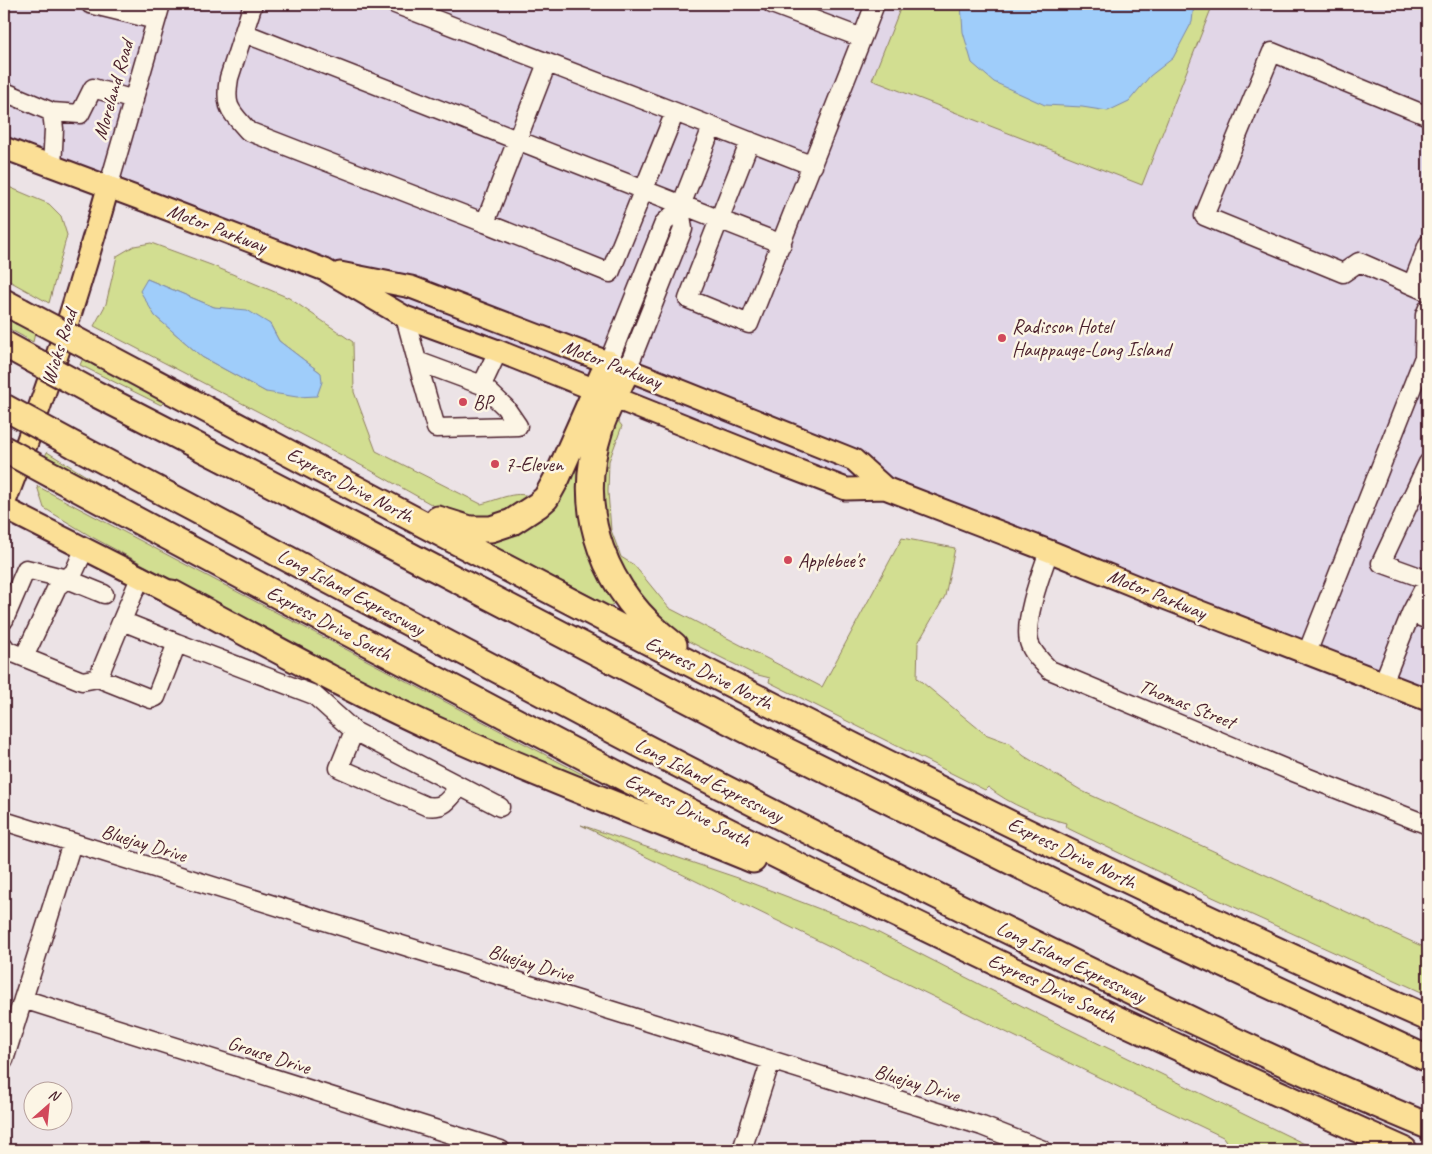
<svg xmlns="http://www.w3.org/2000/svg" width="1432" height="1154" viewBox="0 0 1432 1154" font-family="Caveat,sans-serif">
  <rect width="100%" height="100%" fill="#ece3e6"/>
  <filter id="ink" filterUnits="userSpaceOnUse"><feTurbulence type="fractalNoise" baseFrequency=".02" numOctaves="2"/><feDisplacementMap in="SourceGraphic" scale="10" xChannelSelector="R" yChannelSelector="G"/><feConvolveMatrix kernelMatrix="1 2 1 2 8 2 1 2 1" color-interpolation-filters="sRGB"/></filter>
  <g filter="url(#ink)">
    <path fill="#e1d6e7" d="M4 4H1428V705L966 525 758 455 4 143Z"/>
    <path fill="#d2de91" stroke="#8e7e5e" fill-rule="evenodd" d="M902 4H1213L1142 185 872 80Z
      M4 185 49 204 61 216 67 235 49 303 4 278Z
      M151 243 211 265 289 298 353 342 354 392 376 451 481 504C499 500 518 488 535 499L495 518 475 519 447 513 370 470 94 326 106 304 117 256 134 246ZM147 279 214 307 270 324 279 341 321 373 266 392 202 357 155 316Z
      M4 316 35 333 33 342 4 326Z
      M83 358 164 402 161 405 80 365Z
      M618 421 622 426 609 461 608 492 611 530 621 557 634 565 669 608 822 687 902 538 955 548 945 596 918 643 917 678 985 734 1009 743 1024 756 1084 792 1428 949V995L1186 885 1065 827 1066 823C1039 816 1010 805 988 787L985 790 769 682 770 678 754 674 682 638 656 617 617 569 600 504 609 434Z
      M47 452 109 490 166 521 151 517 44 459Z
      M582 465 616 602 610 606 483 541 505 537 524 530 547 512 573 468Z
      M37 486 650 810 467 739 92 537 44 508Z
      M581 825 738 878 867 927 1040 1015 1317 1150H1232L1223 1137 1135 1095Z"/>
    <path fill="#9fcdfa" stroke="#7d87a7" d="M961 4H1194L1192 22 1173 58 1150 76 1129 101 1108 111 1082 107 1045 105 994 82 972 63 963 32Z
      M147 279 214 307 247 310 270 324 279 341 321 373 322 382 317 396 297 397 266 392 202 357 155 316 140 291Z"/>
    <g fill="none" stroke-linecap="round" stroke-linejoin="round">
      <g stroke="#4a1f2b" stroke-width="21">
        <path id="minor" d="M90 4 156 20
          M253 4 229 78C224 108 230 110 248 131L485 223
          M395 4 675 112 610 273 485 223 547 63
          M772 4 862 38 875 4
          M244 33 782 244
          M4 93 5 92 52 112 80 114 93 88 134 100
          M675 112 813 166
          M1428 116 1272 52 1204 216 1343 273 1359 262 1428 292
          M750 141 688 299 749 324 862 38
          M52 167 54 129 52 112
          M108 188 161 4
          M1412 285 1428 244
          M405 317 417 361 436 428 518 426 505 407 482 385 417 361
          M608 363 664 223 680 208 712 127
          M627 370 683 229 680 208
          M482 385 498 351
          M1428 463 1381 563 1428 580
          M1049 551C1041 574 1024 618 1029 642 1032 653 1042 662 1050 670L1291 771 1428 825
          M1411 613 1428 620
          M4 620 26 569 67 579 104 594
          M122 621 177 643 156 697 151 699 98 678C112 644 126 610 141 576
          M177 643 314 695 354 731 500 807
          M4 646 6 650 82 681 98 678
          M1307 653 1424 357 1425 315 1428 308
          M24 657 57 587 74 572 85 548
          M1383 683 1411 613 1428 580
          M354 731 339 768 426 806C445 809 448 800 459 787
          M4 821 982 1126 1043 1150
          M23 999 501 1150
          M4 1060 72 843
          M742 1150 771 1060"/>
      </g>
      <g stroke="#4a1f2b" stroke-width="25">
        <path id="major" d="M4 148 146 201 325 270 405 317 498 351 758 455 846 489 885 488 1049 551 1167 599 1428 700
          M340 273 411 287 649 378 854 460 885 488
          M4 504C44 401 78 294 108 188
          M4 508 172 593"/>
      </g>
      <g stroke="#4a1f2b" stroke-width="29">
        <path id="highway" d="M4 302 21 311
          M102 354C539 586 975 819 1428 1018
          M627 370C618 389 606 409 600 429 573 513 605 593 674 645
          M92 392 386 543 777 746 1152 931 1428 1059
          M74 445C375 605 674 766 980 917 1128 990 1276 1063 1428 1126
          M54 476C273 593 491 710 712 823 940 938 1171 1046 1404 1150
          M438 519 470 529H491L512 522 538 505 546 498 557 478 608 363
          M172 593C263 642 354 693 448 735 548 780 651 818 753 860"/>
      </g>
      <use href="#minor" stroke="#fcf5e5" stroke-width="18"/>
      <use href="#major" stroke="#fbdf96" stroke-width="21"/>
      <use href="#highway" stroke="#fbdf96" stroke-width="25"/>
      <g stroke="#4a1f2b" stroke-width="29" stroke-linecap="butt">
        <path id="highway-bridge" d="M21 311 102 354
          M4 344 92 392
          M4 407 74 445
          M4 449 54 476"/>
      </g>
      <use href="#highway-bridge" stroke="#fbdf96" stroke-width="25"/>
    </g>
  </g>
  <g fill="#d1495b" stroke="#fcf5e5" stroke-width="2">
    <circle cx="1002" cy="338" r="5"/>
    <circle cx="463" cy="402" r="5"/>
    <circle cx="495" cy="464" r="5"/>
    <circle cx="788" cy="560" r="5"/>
  </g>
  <g text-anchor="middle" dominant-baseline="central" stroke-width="5" stroke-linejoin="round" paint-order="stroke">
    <g font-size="20" fill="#4a1f2b" stroke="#fcf5e5">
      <text transform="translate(113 90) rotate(-74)">Moreland Road</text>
      <text transform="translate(217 228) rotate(21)">Motor Parkway</text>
      <text transform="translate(59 347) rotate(-72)">Wicks Road</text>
      <text transform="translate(612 364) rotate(21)">Motor Parkway</text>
      <text transform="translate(350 485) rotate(28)">Express Drive North</text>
      <text transform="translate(351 592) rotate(28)">Long Island Expressway</text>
      <text transform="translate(1157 594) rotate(22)">Motor Parkway</text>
      <text transform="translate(329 623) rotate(28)">Express Drive South</text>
      <text transform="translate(709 673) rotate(27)">Express Drive North</text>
      <text transform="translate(1187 704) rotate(22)">Thomas Street</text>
      <text transform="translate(709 780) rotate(27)">Long Island Expressway</text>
      <text transform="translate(688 810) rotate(27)">Express Drive South</text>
      <text transform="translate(144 843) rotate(17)">Bluejay Drive</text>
      <text transform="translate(1072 853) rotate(26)">Express Drive North</text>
      <text transform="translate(1071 962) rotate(26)">Long Island Expressway</text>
      <text transform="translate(531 963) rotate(17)">Bluejay Drive</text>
      <text transform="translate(1052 988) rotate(25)">Express Drive South</text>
      <text transform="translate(269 1055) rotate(18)">Grouse Drive</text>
      <text transform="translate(917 1083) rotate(17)">Bluejay Drive</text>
    </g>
    <g font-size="20" fill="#4a1f2b" stroke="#fcf5e5" text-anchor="start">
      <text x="1012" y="326">Radisson Hotel<tspan x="1012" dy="23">Hauppauge-Long Island</tspan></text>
      <text x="473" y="402">BP</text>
      <text x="505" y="464">7-Eleven</text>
      <text x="798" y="560">Applebee's</text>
    </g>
  </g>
  <rect width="1432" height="1154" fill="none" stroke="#fcf5e5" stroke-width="20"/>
  <rect x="10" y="10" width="1412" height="1134" fill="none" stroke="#4a1f2b" stroke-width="2" filter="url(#ink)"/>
  <g transform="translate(48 1106) rotate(27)"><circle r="24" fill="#fcf5e5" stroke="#b59f9b"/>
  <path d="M0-4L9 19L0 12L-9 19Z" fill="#d1495b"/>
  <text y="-8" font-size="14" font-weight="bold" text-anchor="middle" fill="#4a1f2b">N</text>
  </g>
</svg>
